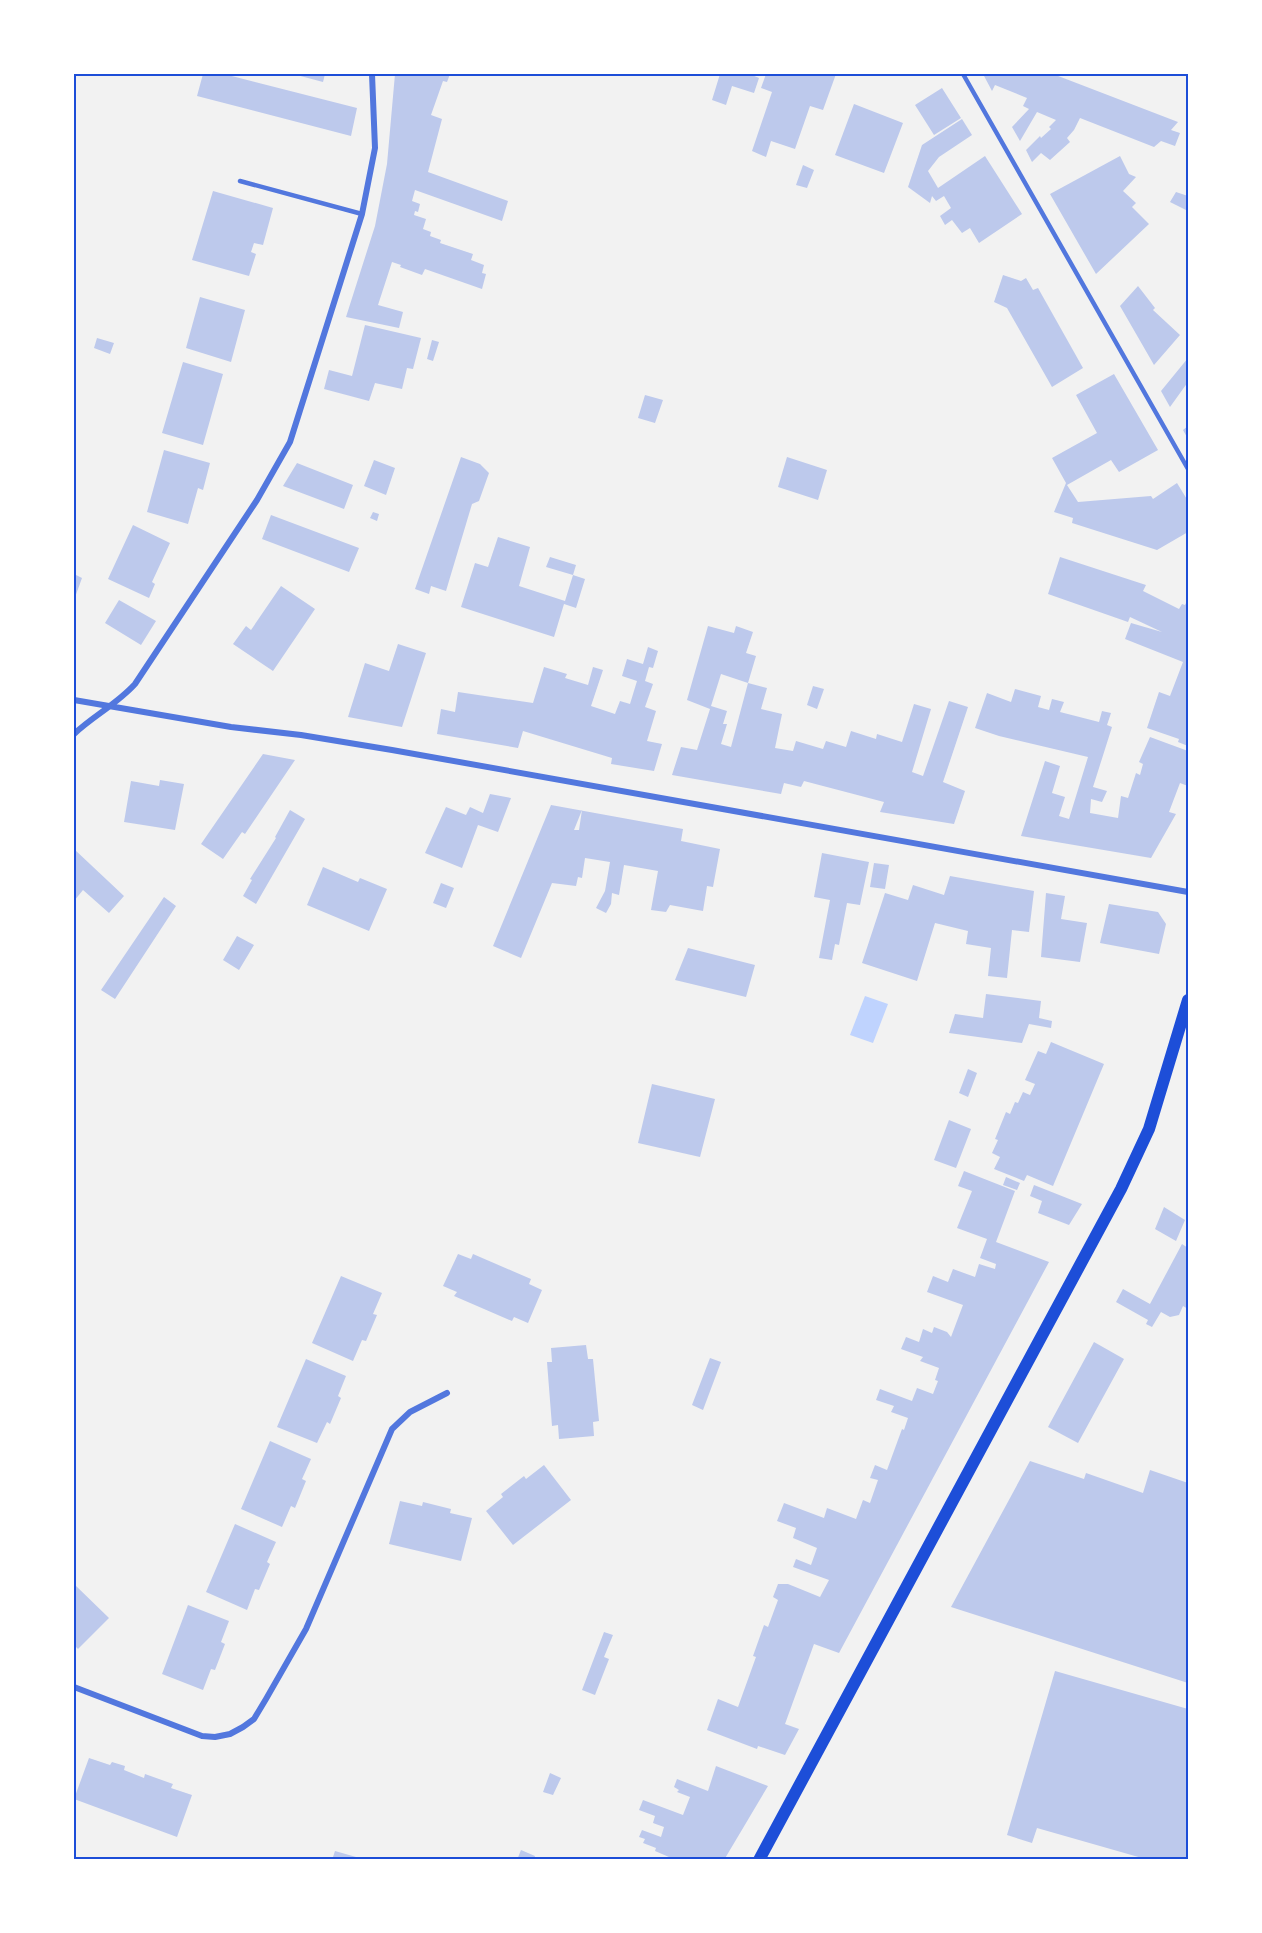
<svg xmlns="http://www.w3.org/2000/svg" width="1262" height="1933" viewBox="0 0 1262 1933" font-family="'Noto Sans',sans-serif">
  <rect width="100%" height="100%" fill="#f2f2f2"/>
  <path fill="#bfd3fe" d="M865 996 888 1004 873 1043 850 1035Z"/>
  <path fill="#bdc9ec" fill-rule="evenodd" d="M203 74H224L357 108 351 136 197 96Z
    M293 74H325L323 82Z
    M395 74H450L447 82 443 81 431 115 442 119 428 172 508 201 502 221 415 190 412 201 420 204 418 212 415 211 414 215 426 219 423 229 431 232 430 236 441 240 440 243 473 254 471 260 484 265 482 273 486 274 482 289 425 269 422 275 400 267 401 265 392 262 378 305 403 312 399 328 346 317 375 226 387 164Z
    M720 74H752V75L759 78 754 93 732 86 726 105 712 100Z
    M766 74H836L823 110 810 106 795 149 771 141 766 157 752 151 772 92 761 88Z
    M983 74H1053L1178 122 1171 130 1180 133 1175 146 1161 141 1154 147 1080 118 1074 130 1067 138 1070 142 1050 160 1041 153 1032 162 1026 150 1040 136 1041 138 1051 129 1049 127 1056 120 1037 112 1020 141 1012 127 1029 109 1023 106 1027 98 995 85 992 91Z
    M942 88 961 118 934 135 915 105Z
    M854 104 903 123 884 173 835 155Z
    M962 119 972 135 939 157 928 171 938 188 985 156 1022 214 979 243 970 228 962 233 952 220 945 225 940 216 951 208 944 196 936 201 932 196 930 203 908 187 922 145Z
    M1120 156 1129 174 1136 177 1123 191 1136 203 1132 207 1149 224 1096 274 1050 194Z
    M803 165 814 170 807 188 796 185Z
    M213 191 273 208 263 245 254 243 251 252 256 254 249 276 192 260Z
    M1176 192 1188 196V211L1170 202Z
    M1003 275 1021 281 1026 278 1033 290 1038 288 1083 368 1052 387 1007 308 994 302Z
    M1138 286 1155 308 1153 310 1180 335 1154 365 1120 306Z
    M200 297 245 310 231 362 186 348Z
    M365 325 421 338 413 369 407 368 402 389 375 383 369 401 324 389 329 370 352 376Z
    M97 338 114 343 110 354 94 348Z
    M432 340 439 342 433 361 427 359Z
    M1188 358V382L1170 407 1161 391Z
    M183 362 223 374 203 445 162 433Z
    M1114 374 1158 450 1119 472 1111 460 1067 485 1078 502 1151 496 1153 499 1177 483 1188 501 1186 502 1188 507V532L1157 550 1072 523 1073 518 1054 512 1066 483 1052 458 1097 433 1076 395Z
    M645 395 663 400 655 423 638 418Z
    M1188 426V439L1183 430Z
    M164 450 210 463 203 490 198 488 188 524 147 512Z
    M461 457 480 464 489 473 479 501 472 504 446 591 431 586 429 594 415 589Z
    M787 457 827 470 818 500 778 487Z
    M374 460 395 468 386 495 364 486Z
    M297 463 353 485 344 509 283 486Z
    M373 512 379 514 377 521 370 518Z
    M271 515 359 548 349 572 262 539Z
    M133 525 170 543 152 582 155 584 149 598 108 579Z
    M498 537 530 547 519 586 565 601 573 575 546 567 550 557 576 565 573 575 585 579 576 608 564 604 554 637 461 607 475 563 488 567Z
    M1060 557 1146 585 1143 591 1179 609 1182 604 1185 605 1188 599V746L1178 742 1179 739 1147 728 1159 692 1170 696 1183 662 1125 639 1131 623 1162 632 1130 617 1128 622 1048 594Z
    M74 574 82 578 74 600Z
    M281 586 315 609 273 671 233 644 246 626 251 630Z
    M119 600 156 621 141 645 105 623Z
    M708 626 734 633 736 626 753 632 746 653 756 656 748 683 767 688 761 709 782 714 775 748 793 751 796 741 823 749 826 741 846 747 851 731 876 739 877 734 902 742 914 704 931 709 912 772 923 776 949 701 968 707 943 782 965 791 954 824 880 812 884 802 804 781 801 787 784 783 781 794 672 775 681 747 697 750 710 709 687 700ZM721 674 748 683 731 747 721 744 727 724H723L727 711 711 706Z
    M398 644 426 653 402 727 348 717 365 663 389 671Z
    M648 647 658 651 653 668 649 667 645 681 653 684 645 707 656 711 647 741 662 744 654 771 611 764 612 758 523 731 518 748 437 734 441 709 455 712 458 692 533 703 544 667 567 674 565 678 588 685 593 667 603 670 591 706 615 714 620 701 630 704 637 681 622 676 627 659 643 664Z
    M813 686 824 689 817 709 807 705Z
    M1015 689 1041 696 1038 707 1049 710 1052 699 1064 702 1060 712 1099 722 1102 711 1111 713 1107 725 1112 727 1093 787 1107 791 1102 802 1091 799 1090 813 1118 818 1121 796 1128 798 1136 773 1140 775 1143 764 1139 762 1150 737 1188 751V786L1180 783 1169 812 1176 814 1151 858 1021 836 1045 761 1060 766 1052 793 1065 797 1059 816 1069 819 1088 757 999 736 975 728 987 693 1011 702Z
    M263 754 295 760 245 834 242 832 223 859 201 844Z
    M160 780 184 784 175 830 124 822 131 781 159 786Z
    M490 794 511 798 498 832 478 825 462 868 425 853 446 807 466 815 470 807 483 813Z
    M551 805 683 829 681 841 720 849 713 887 707 886 703 911 670 905 666 912 651 910 658 871 624 865 619 895 612 893 611 904 606 913 596 908 605 891 610 862 585 858 582 878 578 877 576 886 552 883 521 958 493 946ZM582 810 579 830H574Z
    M290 810 305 819 256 904 243 896 252 880 250 879 276 838 275 837Z
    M74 849 124 896 109 913 83 890 74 901Z
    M822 853 869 862 860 905 847 903 839 945 835 944 832 960 819 958 830 900 814 897Z
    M874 863 889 865 885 889 870 887Z
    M323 867 358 882 360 878 387 889 369 931 307 905Z
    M950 876 1034 891 1029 932 1012 930 1007 978 988 976 991 948 966 944 968 931 935 923 917 981 862 963 885 893 908 900 913 885 944 895Z
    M441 883 454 888 446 908 433 903Z
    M1046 893 1065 896 1061 919 1087 923 1080 962 1041 957Z
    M164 897 176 906 115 999 101 990Z
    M1109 904 1158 912 1166 924 1159 954 1100 943Z
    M237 936 254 945 239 970 223 960Z
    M688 948 755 965 746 997 675 980Z
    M986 994 1041 1001 1039 1018 1052 1021 1051 1028 1029 1024 1022 1043 949 1033 955 1014 983 1018Z
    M1051 1042 1104 1064 1053 1186 1027 1175 1024 1181 994 1169 1000 1157 992 1153 998 1140 995 1139 1006 1112 1010 1114 1015 1102 1018 1103 1023 1092 1030 1095 1035 1084 1025 1080 1038 1051 1046 1054Z
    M968 1069 977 1073 968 1097 959 1093Z
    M652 1084 715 1099 700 1157 638 1143Z
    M949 1120 971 1129 956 1168 934 1160Z
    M964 1171 1015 1191 996 1242 1049 1262 839 1653 814 1644 785 1724 799 1729 785 1755 758 1746 757 1749 707 1730 718 1699 738 1707 756 1657 753 1656 764 1625 768 1627 778 1600 773 1597 778 1584H788L820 1597 829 1580 793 1567 796 1559 811 1565 817 1548 793 1538 796 1528 777 1521 784 1503 824 1518 827 1508 856 1519 863 1500 870 1503 878 1480 870 1478 875 1465 887 1470 902 1429 904 1430 908 1418 891 1412 894 1406 876 1400 880 1389 912 1401 917 1388 933 1394 938 1381 935 1380 939 1368 920 1361 923 1357 901 1349 906 1337 919 1342 923 1329 932 1333 934 1327 947 1332 951 1337 963 1305 927 1292 933 1276 948 1282 953 1269 975 1277 979 1264 995 1269 996 1264 980 1258 987 1239 957 1228 972 1191 958 1186Z
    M1006 1177 1020 1183 1017 1190 1003 1185Z
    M1034 1185 1082 1204 1069 1225 1038 1213 1042 1201 1030 1196Z
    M1164 1207 1185 1220 1176 1241 1155 1229Z
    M1182 1244 1188 1248V1309L1183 1306 1179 1315 1170 1317 1161 1312 1152 1327 1146 1324 1148 1320 1116 1302 1123 1289 1150 1304Z
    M458 1254 471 1259 473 1254 531 1279 529 1284 542 1290 528 1323 514 1317 512 1321 454 1296 457 1292 443 1286Z
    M341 1276 382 1293 373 1314 377 1315 366 1341 362 1340 353 1361 312 1343Z
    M1094 1342 1124 1359 1078 1443 1048 1427Z
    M586 1345 588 1359H593L599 1421 593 1422 594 1436 559 1439 558 1425 552 1426 547 1362H552L551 1348Z
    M710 1358 721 1362 703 1410 692 1405Z
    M306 1359 346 1376 338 1396 341 1398 330 1424 327 1422 317 1443 277 1427Z
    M270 1441 311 1459 302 1479 306 1481 295 1508 291 1506 282 1527 241 1509Z
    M1030 1461 1084 1479 1086 1473 1143 1493 1150 1470 1188 1483V1683L951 1607Z
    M544 1465 571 1500 513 1545 486 1511 503 1497 501 1494 524 1476 526 1479Z
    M400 1501 422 1506 423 1502 451 1509 450 1513 472 1518 461 1561 389 1544Z
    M235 1524 276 1542 267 1562 270 1564 259 1590 255 1589 247 1610 206 1592Z
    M74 1584 109 1618 78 1649 74 1645Z
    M188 1605 229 1621 221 1642 225 1644 215 1670 211 1669 203 1690 162 1674Z
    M604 1632 613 1635 604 1657 609 1659 595 1695 582 1690Z
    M1055 1671 1188 1709V1860H1149L1037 1828 1032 1843 1007 1835Z
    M89 1758 110 1765 112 1762 125 1766 124 1770 144 1778 145 1774 173 1784 171 1788 192 1795 177 1837 74 1799Z
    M716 1766 768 1786 724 1860H667L669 1857 655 1851 656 1848 643 1843 645 1839 639 1837 642 1830 661 1837 664 1827 653 1823 655 1816 639 1810 643 1800 683 1815 690 1797 677 1792 679 1790 674 1787 677 1779 708 1791Z
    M550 1773 561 1778 553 1795 543 1792Z
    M521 1850 535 1856 534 1860H517Z
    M335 1851 363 1859V1860H332Z"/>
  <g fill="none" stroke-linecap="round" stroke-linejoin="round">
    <path stroke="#5277de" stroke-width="4.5" d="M963 74 1188 469
      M240 181 362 214"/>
    <path stroke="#5277de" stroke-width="6" d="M74 700 231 727 301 735 392 750 1188 892
      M74 734C93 716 117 704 135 684L257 500 290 442 362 214 375 148 372 74
      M74 1687 202 1736 215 1737 230 1734 243 1727 254 1719 266 1699 306 1629 392 1429 410 1412 447 1393"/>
    <path stroke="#1d4ed8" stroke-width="12" d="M759 1860 1121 1189 1149 1129 1188 1000"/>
  </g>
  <rect width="1262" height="1933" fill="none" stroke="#ffffff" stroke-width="150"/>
  <rect x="75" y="75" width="1112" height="1783" fill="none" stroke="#1d4ed8" stroke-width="2"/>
</svg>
